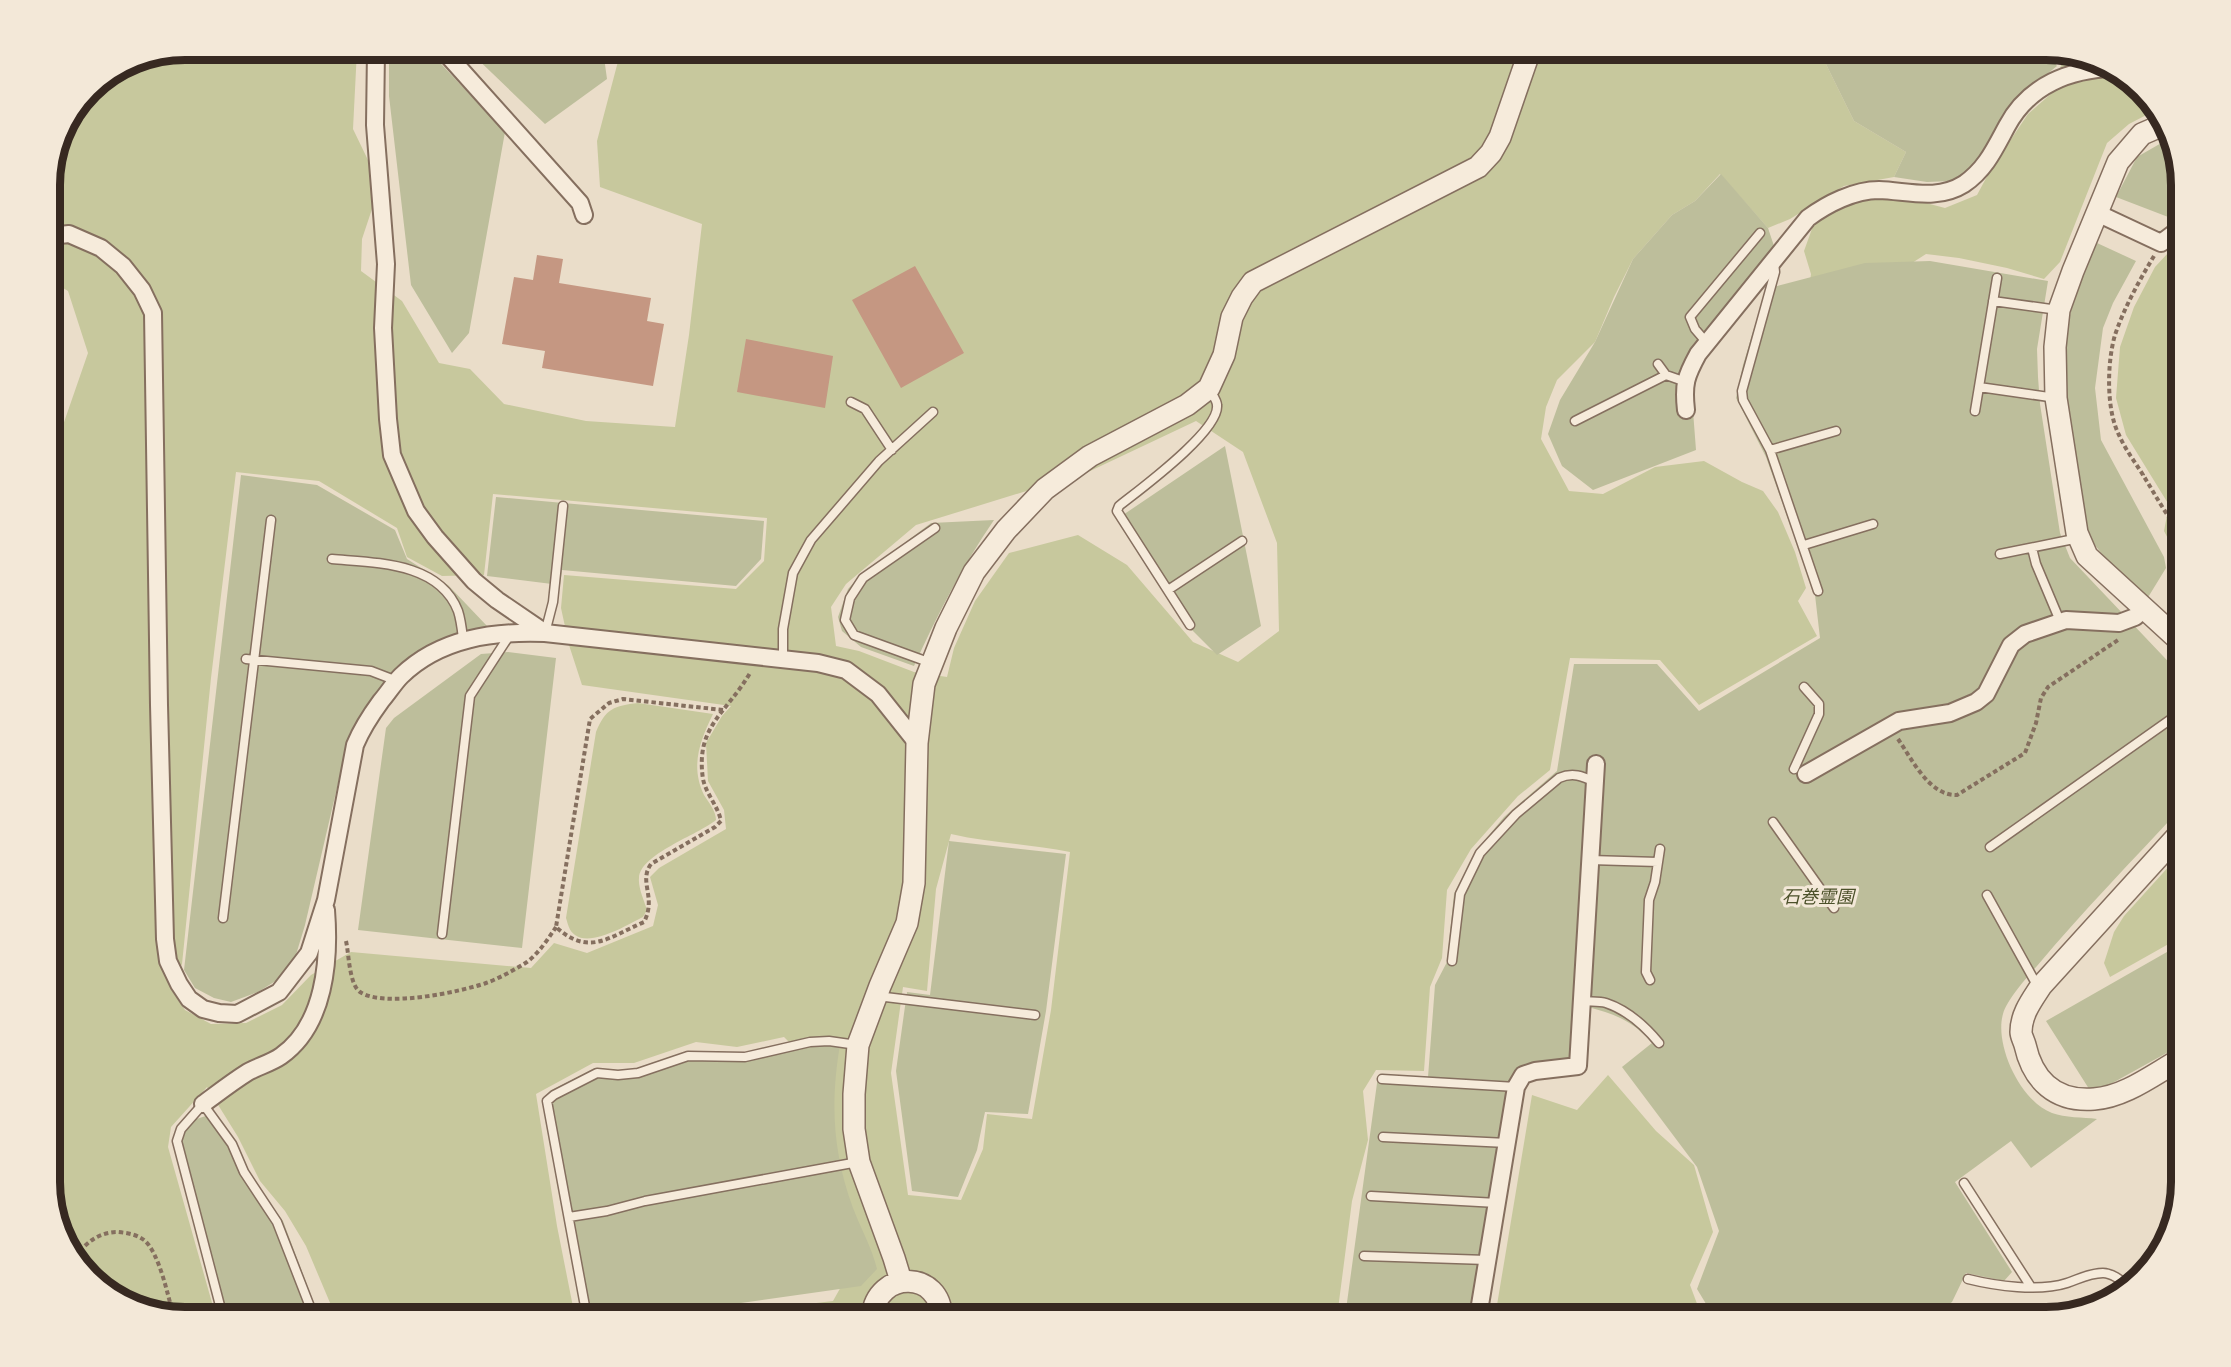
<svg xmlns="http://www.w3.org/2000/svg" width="2231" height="1367" viewBox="0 0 2231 1367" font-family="'Source Serif 4','Noto Sans JP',serif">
  <rect width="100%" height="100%" fill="#eaddc9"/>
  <path fill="#c7c89d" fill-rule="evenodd" d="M185 50H357L353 129 380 185 362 239 361 271 402 301 439 363 470 369 504 404 586 421 675 427 689 335 702 224 600 187 597 141 621 50H1819L1854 121 1906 152 1894 177 1844 186 1790 219 1768 228 1720 174 1695 201 1672 215 1633 259 1614 297 1595 342 1557 380 1546 407 1541 439 1569 491 1603 494 1655 467 1704 461 1742 482 1763 491 1778 512 1795 552 1806 588 1798 601 1817 636 1699 705 1660 660 1570 658 1550 770 1518 796 1471 849 1447 890 1442 958 1430 987 1424 1071 1376 1070 1363 1091 1368 1140 1352 1201 1337 1317H699L833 1301 847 1276 801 1054 784 1037 737 1047 696 1042 634 1063H593L536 1094 557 1226 575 1317H336L306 1246 285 1211 260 1181 238 1137 207 1087 171 1127 168 1147 216 1317H185L117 1299 68 1250 50 1191V436L62 428 88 353 68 291 50 280V176L60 133 89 89 133 60ZM1196 421 1243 452 1277 543 1279 631 1238 662 1193 642 1127 565 1078 535 1009 553 975 601 954 648 947 677 914 672 859 651 836 646 831 607 846 584 916 525 1088 472ZM236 472 319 481 397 528 407 557 442 576 484 575 493 494 767 518 764 561 736 589 564 575 561 608 569 645 582 685 731 706 722 716 706 743 708 781 724 810 726 829 659 868 650 877 658 905 653 926 587 953 554 943 531 968 351 952 311 975 282 1005 246 1023 211 1024 185 1010 170 988 182 964 211 678ZM951 834C990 843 1030 844 1070 852L1051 1010 1032 1119 987 1114 983 1149 961 1200 908 1195 891 1073 903 987 927 991 936 889Z
    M2052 51 2114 68 2156 110 2129 124 2107 143 2060 262 2044 279 2007 268 1959 258 1926 254 1887 279 1838 684 1807 304 1811 274 1804 251 1813 226 1833 209 1873 196 1907 198 1945 208 1977 195 1991 169 2028 114 2053 92 2062 62Z
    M2181 239V597L2173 548 2164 531 2169 505 2126 435 2116 398 2120 347 2134 307 2155 267Z
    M638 703 713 714C700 741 690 766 704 795 709 803 716 811 716 820 698 835 640 854 639 878 638 888 644 900 647 910L643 917C627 925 591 947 575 935 569 931 568 924 566 918L596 732C606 708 614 706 638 703Z
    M2181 853V937L2110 977 2104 963 2114 932 2124 916Z
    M1608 1075 1656 1131 1694 1165 1713 1232 1690 1285 1702 1317H1495L1532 1095 1577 1110Z
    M2099 1300 2100 1303 2072 1311 2078 1301Z"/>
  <path fill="#bdbe9b" d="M384 50H428L505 132 469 333 452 353 411 285 389 96V64Z
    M468 50H603L607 79 545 124Z
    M1819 50H1888L1890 53 1898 50H2044L2057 66 2025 92 1973 168 1951 181 1927 182 1894 177 1906 152 1854 121Z
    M2170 138 2181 176V217L2176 220 2116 197 2137 157Z
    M1721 174 1768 228 1774 246 1714 321 1682 367 1675 394 1678 414 1693 411 1696 450 1593 490 1562 466 1548 434 1560 400 1595 342 1633 259 1672 215 1695 201Z
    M2097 243 2136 261 2113 303 2103 328 2095 388 2101 440 2164 557 2166 568 2147 599 2109 563 2087 535 2064 388 2067 328 2076 290Z
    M1930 261 2048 281 2037 349 2038 377 2040 404 2060 533 2070 558 2181 675V808C2133 860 2083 911 2037 966 2027 977 2007 1000 2003 1014 1994 1045 2021 1102 2052 1113 2065 1118 2083 1117 2097 1119L2031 1168 2011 1141 1955 1182 2012 1272 2004 1281 1966 1273 1952 1302 1929 1317H1714L1697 1289 1719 1231 1697 1167 1622 1067 1652 1043C1633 1021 1615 1014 1588 1007L1585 1073 1538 1077 1524 1086 1485 1317H1345L1378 1076 1428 1077 1435 985 1447 962 1454 894 1476 851 1504 817 1557 771 1574 664H1657L1699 711 1820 638 1815 595 1766 457 1736 398 1743 365 1766 289 1865 263Z
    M1225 446 1261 626 1217 655 1191 629 1117 519Z
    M241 475 317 485 395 530 407 559 448 585 487 626 444 638 405 664 371 700 350 732 305 925 295 958 282 977 258 992 231 1002 214 998 195 988 184 970Z
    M496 497 764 521 761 559 736 586 562 570 560 585 487 576Z
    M994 520C962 567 938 613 914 666L861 647 842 631 838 617 848 589 857 579 931 523Z
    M508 652 556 658 522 948 358 930 386 728 394 718 481 654Z
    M949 841 1066 854 1046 1011 1028 1114 985 1112 977 1150 958 1197 912 1191 896 1071 907 992 930 995Z
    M2181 944V1045L2107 1086 2091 1092 2046 1021Z
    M832 1036 841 1039C830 1100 832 1150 853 1208 861 1229 872 1248 877 1269L861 1286 642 1317H582L543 1099 550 1091 595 1068 618 1070 644 1068 684 1053 719 1051 742 1054 767 1049 801 1038Z
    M215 1113 254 1183 283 1221 319 1317H219L173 1141 181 1124Z"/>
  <path fill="#c59782" d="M537 255 563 259 559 283 651 298 647 321 664 324 653 386 542 368 545 351 502 344 514 277 533 280Z
    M915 266 964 353 901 388 852 300Z
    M746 339 833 356 825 408 737 392Z"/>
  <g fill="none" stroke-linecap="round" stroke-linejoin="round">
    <g stroke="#856f5f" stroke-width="11">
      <path id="service" d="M1774 263 1775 272 1742 391 1743 400 1770 450 1818 591
        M1993 301 2058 310
        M1707 343 1695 329 1690 317 1760 233
        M1658 364 1666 375 1686 382
        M1979 387 2056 398
        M851 402 865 409 892 450
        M1975 411 1997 278
        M1575 421 1666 375
        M1770 450 1836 431
        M1804 545 1873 524
        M2032 548 2036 564 2060 621
        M2000 554 2079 538
        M332 559C376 563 439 562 458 611 461 620 462 630 463 639
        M1168 590 1242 541
        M1190 625 1117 511 1119 506C1139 490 1220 431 1217 405 1217 400 1211 393 1209 388
        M545 633 553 602 563 506
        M246 659 371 671 397 681
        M783 659V629L793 573 811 540 879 461 933 412
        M931 663 854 635 845 620 850 598 863 578 935 528
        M1794 769 1819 714V704L1804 687
        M1773 822 1834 908
        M1990 847 2181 712
        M1590 860 1658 862
        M1987 895 2038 987
        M223 918 271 520
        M442 934 470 696 511 633
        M1452 961 1460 894 1480 853 1516 814 1559 778C1573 772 1582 776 1595 782
        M1650 980 1646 972 1649 900 1655 882 1660 849
        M877 996 1035 1015
        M1582 1001C1590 1002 1599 1001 1606 1003 1627 1010 1645 1026 1659 1043
        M1382 1079 1516 1087
        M1383 1137 1507 1143
        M1964 1183 2031 1287
        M1371 1196 1497 1203
        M569 1217 607 1211 645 1201 858 1162
        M1364 1256 1487 1260
        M1968 1279C1996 1286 2039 1292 2067 1283 2079 1279 2089 1273 2103 1273 2111 1273 2122 1280 2127 1286
        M223 1317 177 1141 181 1129 203 1104 232 1144 244 1172 277 1222 314 1317
        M587 1317 547 1101 554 1095 597 1073 618 1075 638 1073 688 1056 745 1057 810 1042 829 1041 857 1045"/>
    </g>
    <g stroke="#856f5f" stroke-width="20">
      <path id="minor" d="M376 50 375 125 386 264 383 328 388 419 392 455 416 511 435 537 474 581 497 600 544 632
        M443 50 580 203 584 215
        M2097 213 2161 243 2181 228
        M50 236 69 234 101 248 123 266 142 290 153 313 159 705 165 939 168 961 179 984 189 999 203 1009 219 1013 237 1014 279 992 309 953 326 900 355 745C362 728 370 716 381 701 388 693 394 683 401 676 440 638 494 631 545 633L818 663 846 670 878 694 917 743
        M1686 410C1683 384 1686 376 1698 354L1808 218C1827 204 1854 190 1879 190 1908 191 1937 201 1964 184 1986 169 1995 148 2007 126 2029 85 2070 69 2114 68
        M1806 774 1899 721 1950 713 1976 702 1986 694 2011 645 2025 634 2066 620 2119 623 2135 617 2144 609
        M203 1104C218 1093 232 1082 248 1072 259 1066 271 1063 281 1056 325 1025 330 960 326 910
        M1478 1317 1516 1087 1523 1075 1535 1071 1578 1066 1596 764"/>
    </g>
    <g stroke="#856f5f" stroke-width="24">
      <path id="tertiary" d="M2165 124 2142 134 2118 162 2073 271 2059 310 2055 347 2056 398 2077 533 2087 556 2181 642
        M2181 832 2041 986C2032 1000 2021 1014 2021 1032 2021 1036 2024 1041 2025 1045 2033 1081 2056 1102 2094 1099 2125 1097 2154 1074 2181 1059
        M901 1281 894 1258 859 1162 854 1129V1094L858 1045 880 986 907 923 914 883 917 743 924 684 946 628 974 572 1006 530 1045 489 1090 456 1187 405 1209 388 1224 355 1232 317 1242 297 1253 282 1478 167 1491 153 1500 137 1530 50
        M872 1317C877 1268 942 1271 941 1317"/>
    </g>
    <path stroke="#856f5f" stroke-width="4" stroke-dasharray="4.5 3" stroke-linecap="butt" d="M2154 256C2139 281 2124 308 2115 335 2107 362 2106 410 2119 435 2125 449 2135 462 2143 475 2155 494 2166 516 2181 532
      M723 710 623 699 609 703 590 719 556 927C589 957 609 937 644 922 657 897 638 882 651 864L715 827 721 821C718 806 706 794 703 779 695 726 727 713 750 673
      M1898 739C1912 759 1929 796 1957 795L2025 753 2036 723 2041 698 2048 687 2118 640
      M346 941C349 954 349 984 360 992 384 1008 460 992 486 983 500 978 514 970 527 962 539 953 548 939 556 927
      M2166 1228 2170 1224
      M75 1257C86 1243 98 1232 118 1232 127 1233 136 1234 144 1240 159 1252 168 1296 173 1314"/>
    <use href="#service" stroke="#f6ebdb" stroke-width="8"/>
    <use href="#minor" stroke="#f6ebdb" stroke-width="16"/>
    <use href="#tertiary" stroke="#f6ebdb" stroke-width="21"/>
  </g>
  <g text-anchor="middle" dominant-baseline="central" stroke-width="6" stroke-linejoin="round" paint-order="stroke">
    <g font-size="18" font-style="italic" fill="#4c512a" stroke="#f3e8d8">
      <text x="1818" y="896">石巻霊園</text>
    </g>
  </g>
  <path d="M0 0H2231V1367H0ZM185 60H2046A125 125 0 0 1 2171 185V1182A125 125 0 0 1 2046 1307H185A125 125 0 0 1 60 1182V185A125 125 0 0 1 185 60Z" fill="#f3e8d8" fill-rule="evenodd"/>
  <path fill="none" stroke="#372921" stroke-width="8" d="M185 60H2046A125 125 0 0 1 2171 185V1182A125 125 0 0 1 2046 1307H185A125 125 0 0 1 60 1182V185A125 125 0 0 1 185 60Z"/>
</svg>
